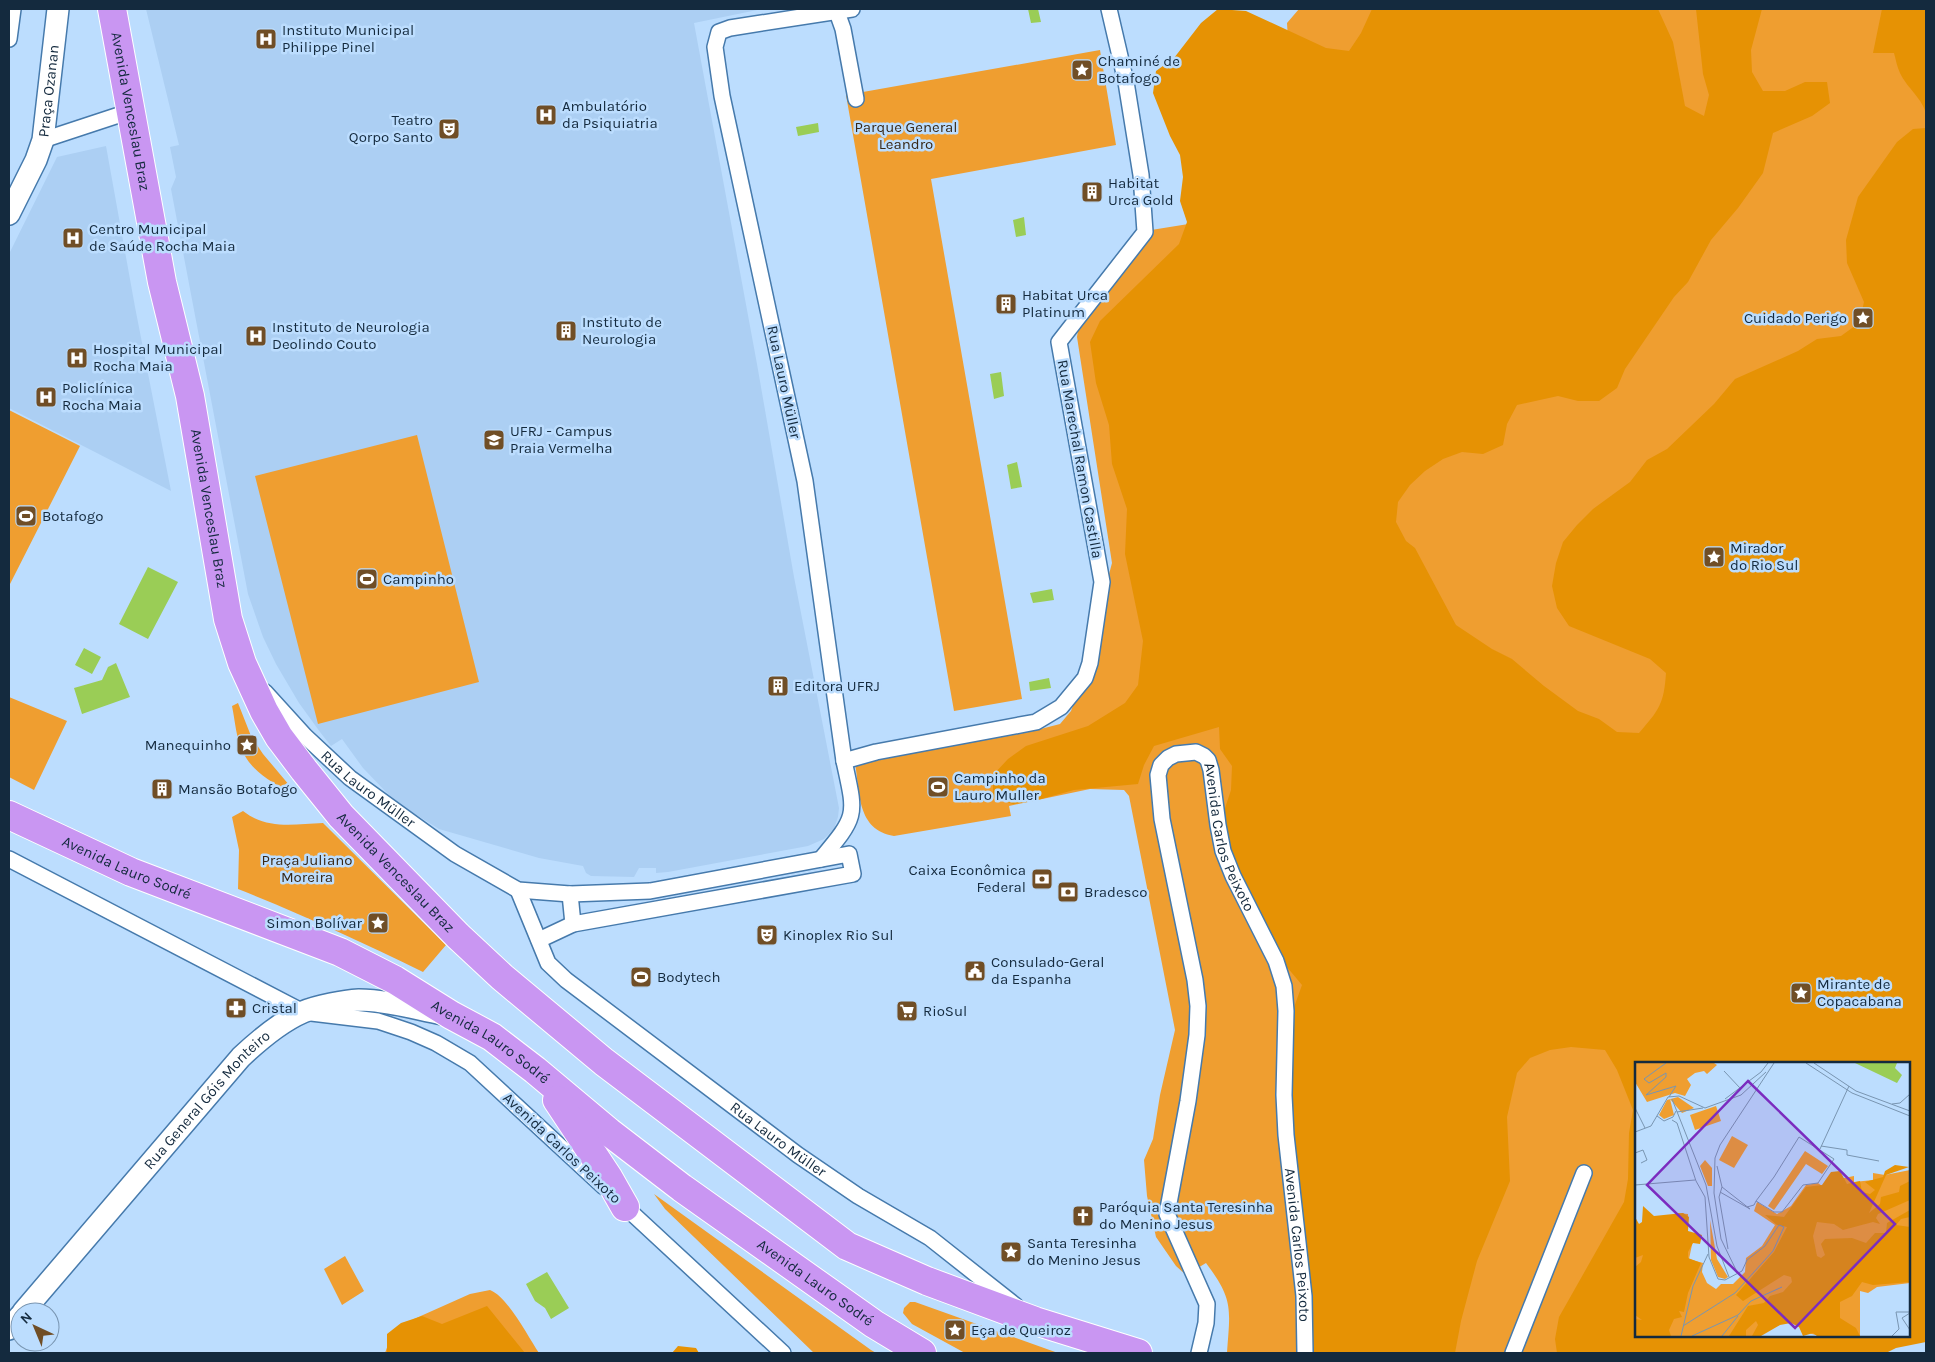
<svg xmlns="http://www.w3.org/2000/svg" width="1935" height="1362" viewBox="0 0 1935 1362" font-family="Karla,sans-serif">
  <rect width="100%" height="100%" fill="#bcddfe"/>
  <path fill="#accff3" d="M146 9H762L694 23 757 364 794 577 839 808 838 817 834 829 824 839 808 846 668 872 656 873V868H639L634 877 591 876 586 873 583 866 539 858 439 829 402 806 388 794 363 768 342 739 331 746 320 732 299 703 276 664 263 637 248 594 171 189 176 177 170 147 179 145Z
    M106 146 135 307 171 491 9 408V254L57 157Z"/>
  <path fill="#ef9e30" d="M1299 9H1926V1310L1909 1063H1636V1336L1846 1353H1227C1230 1309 1234 1300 1206 1263L1186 1275 1176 1266 1156 1237 1147 1196 1144 1160 1153 1139 1160 1095 1175 1030 1129 796 1124 790 1090 789 1009 806 1011 816 894 836C857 830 860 793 855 763L1029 732 1060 724 1071 711 1078 692 1112 563 1077 337 1079 324 1145 231 1238 216 1288 40 1287 23Z
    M1100 50 1116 145 931 179 1022 699 954 711 846 95Z
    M9 410 80 446 9 586Z
    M417 435 479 682 318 724 255 476Z
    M9 697 67 721 34 790 9 777Z
    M238 703 251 736 263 754 295 792 293 794C274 784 252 772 243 752 236 739 235 720 232 706Z
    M243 811C267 830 294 824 323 823L446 945 423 972C362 942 301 914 238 889L239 850 232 817Z
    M654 1194 871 1350 876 1353H814L665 1209Z
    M345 1256 364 1291 342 1305 324 1269Z
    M490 1290C508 1297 528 1337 539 1353H385L389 1342 414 1319 470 1294Z
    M910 1302H915L1058 1353H965L912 1324 903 1313 904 1308Z"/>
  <path fill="#e69204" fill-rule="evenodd" d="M1218 9 1246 11 1326 48 1349 51 1361 33 1372 9H1658L1673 42 1685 106 1704 116 1709 95 1703 74 1696 9H1762L1751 50 1752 72 1763 91H1785L1805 82H1827L1830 103 1812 116 1773 133 1763 173 1738 208 1711 240 1688 282 1674 297 1625 369 1617 388 1599 401H1578L1558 396 1517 405 1507 424 1503 445 1483 454 1462 452 1443 459 1425 471 1410 485 1398 502 1396 522 1406 541 1415 548 1456 625 1492 649 1512 659 1544 686 1578 711 1599 719 1617 732 1639 733C1659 710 1664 704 1666 673L1650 659 1569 626 1557 608 1552 586 1556 563 1563 542 1577 525 1593 509 1630 482 1647 460 1667 449 1714 404 1735 379 1798 351 1817 339 1841 336 1859 323 1864 302 1847 263 1846 240 1858 197 1897 142 1913 129 1926 128V1342L1896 1348 1886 1353H1557L1555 1339 1559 1317 1624 1202 1628 1179 1629 1133 1633 1110 1617 1070 1605 1050 1571 1047 1550 1050 1530 1058 1517 1073 1507 1117 1510 1181 1477 1261 1461 1321 1455 1353H1308L1286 1146 1287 1027 1302 985 1276 954 1228 855 1224 811 1231 790 1232 766 1220 749 1219 727 1154 746 1144 765 1138 784 1074 790 1034 801 1013 804 993 797V775L1008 759 1026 746 1088 726 1125 703 1138 685 1143 641 1125 554 1127 509 1112 464 1109 425 1096 383 1090 342 1100 321 1179 244 1187 222 1180 201 1183 177 1180 155 1170 136 1153 93 1156 71 1174 58 1201 23ZM1636 1063H1909V1336H1636Z
    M1882 9H1926V114C1923 99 1907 88 1900 73 1897 67 1896 60 1894 53H1873Z
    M487 1306 525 1353H387V1334L401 1323 422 1316 442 1324Z
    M678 1346 696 1348 699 1353H672Z"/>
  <path fill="#9acd56" d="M1028 9H1038L1041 22 1031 23Z
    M818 123 819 132 798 136 796 127Z
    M1024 217 1026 235 1016 237 1013 220Z
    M1001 372 1004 396 994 399 990 374Z
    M1017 462 1022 487 1011 489 1007 465Z
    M148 567 178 582 148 639 119 624Z
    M1052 589 1054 600 1033 603 1030 593Z
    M84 648 101 657 92 674 75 665Z
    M116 663 130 697 82 714 74 688 102 680 108 667Z
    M1049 678 1051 688 1030 691 1029 682Z
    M547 1272 569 1308 551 1319 545 1308 535 1301 526 1284Z"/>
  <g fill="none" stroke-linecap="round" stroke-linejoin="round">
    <g stroke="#467aac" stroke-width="18">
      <g id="street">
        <path d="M837 12 843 29 856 99"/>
        <path d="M9 39 13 9"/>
        <path d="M43 140 131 111"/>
        <path id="s1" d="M265 692 305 736 350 778 455 854 518 890 570 894 650 891 849 854 853 874 573 924 539 940"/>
        <path d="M844 761 876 752 1036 722 1061 707 1085 678 1090 663 1102 582 1059 342 1145 232 1141 175 1126 82 1109 9"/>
        <path d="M9 859 303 1012 378 1021 411 1032 436 1043 470 1063 604 1187"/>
        <path d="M821 859C858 815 856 816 844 761L805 481 722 96 715 47 719 32 730 28 852 9"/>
        <path id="s2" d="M518 890 548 963 566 980 798 1155 858 1196 930 1238 1016 1306"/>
        <path d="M570 894 573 924"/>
        <path d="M621 1203 783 1353"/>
        <path id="s3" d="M1199 1353 1206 1323 1207 1304 1167 1214 1188 1101 1197 1035 1198 1006 1195 980 1162 819 1158 775 1161 765 1168 758 1176 754 1196 752 1204 756 1208 760 1211 770 1218 825 1223 851 1233 876 1276 961 1284 986 1286 1011 1284 1095 1286 1135 1304 1296 1305 1353"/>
        <path d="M1513 1353 1584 1173"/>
      </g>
    </g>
    <g stroke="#467aac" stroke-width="24">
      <g id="secondary">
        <path id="s4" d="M9 214 36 160 43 140 58 9"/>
        <path id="s5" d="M23 1312 241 1057C259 1040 280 1022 303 1012 317 1006 344 1001 359 1000 387 1000 416 1009 443 1014"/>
        <path d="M9 1329 20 1316"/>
      </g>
    </g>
    <g stroke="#fff" stroke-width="30">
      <g id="highway">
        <path id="s6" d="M112 9 162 282 190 396 228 619 242 663 264 711 279 737 304 770 341 816 458 936 502 977 604 1062 847 1246 927 1281 1035 1321 1138 1353"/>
        <path id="s7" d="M9 815 131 872 340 952 395 980 451 1015 492 1037 535 1070 609 1132 682 1188 874 1324 922 1353"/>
        <path d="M557 1100 608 1177 625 1207"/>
      </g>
    </g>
    <use href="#street" stroke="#fff" stroke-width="15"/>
    <use href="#secondary" stroke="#fff" stroke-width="21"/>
    <use href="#highway" stroke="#c996f2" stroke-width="28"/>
  </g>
  <defs>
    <g id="hospital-square" transform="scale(1.125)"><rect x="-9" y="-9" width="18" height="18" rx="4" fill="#704e26" stroke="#bcddfe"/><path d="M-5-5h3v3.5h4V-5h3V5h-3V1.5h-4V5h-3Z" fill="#fff"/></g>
    <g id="sight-square" transform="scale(1.125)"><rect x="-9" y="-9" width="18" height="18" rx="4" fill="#704e26" stroke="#bcddfe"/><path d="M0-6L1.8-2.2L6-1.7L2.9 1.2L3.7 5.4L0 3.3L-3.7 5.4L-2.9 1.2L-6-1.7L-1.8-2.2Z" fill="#fff"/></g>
    <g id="theatre-square" transform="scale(1.125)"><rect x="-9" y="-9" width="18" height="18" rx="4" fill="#704e26" stroke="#bcddfe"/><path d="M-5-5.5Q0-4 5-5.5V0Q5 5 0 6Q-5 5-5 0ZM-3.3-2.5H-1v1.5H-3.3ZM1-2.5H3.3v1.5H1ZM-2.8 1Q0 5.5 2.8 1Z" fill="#fff"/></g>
    <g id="building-square" transform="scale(1.125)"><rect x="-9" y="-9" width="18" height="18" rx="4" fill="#704e26" stroke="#bcddfe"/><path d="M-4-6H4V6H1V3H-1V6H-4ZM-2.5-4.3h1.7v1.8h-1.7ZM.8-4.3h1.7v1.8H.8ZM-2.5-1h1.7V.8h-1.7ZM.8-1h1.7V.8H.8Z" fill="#fff"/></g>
    <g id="university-square" transform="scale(1.125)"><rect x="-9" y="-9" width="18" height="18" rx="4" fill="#704e26" stroke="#bcddfe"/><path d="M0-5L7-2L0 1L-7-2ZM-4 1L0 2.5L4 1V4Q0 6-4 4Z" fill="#fff"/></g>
    <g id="stadium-square" transform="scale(1.125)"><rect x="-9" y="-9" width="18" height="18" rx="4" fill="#704e26" stroke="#bcddfe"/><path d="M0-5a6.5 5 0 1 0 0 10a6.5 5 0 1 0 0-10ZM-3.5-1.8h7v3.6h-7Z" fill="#fff"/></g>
    <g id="bank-square" transform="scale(1.125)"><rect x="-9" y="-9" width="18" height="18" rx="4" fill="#704e26" stroke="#bcddfe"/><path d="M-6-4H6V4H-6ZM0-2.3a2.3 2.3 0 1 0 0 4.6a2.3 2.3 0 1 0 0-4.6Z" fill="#fff"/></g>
    <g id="civic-square" transform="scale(1.125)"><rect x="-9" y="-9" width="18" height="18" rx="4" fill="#704e26" stroke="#bcddfe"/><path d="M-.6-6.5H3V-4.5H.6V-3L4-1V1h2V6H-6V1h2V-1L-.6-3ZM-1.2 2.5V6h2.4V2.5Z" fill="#fff"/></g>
    <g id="pharmacy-square" transform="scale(1.125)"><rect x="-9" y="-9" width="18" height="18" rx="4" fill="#704e26" stroke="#bcddfe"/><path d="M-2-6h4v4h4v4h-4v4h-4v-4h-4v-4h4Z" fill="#fff"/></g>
    <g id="supermarket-square" transform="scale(1.125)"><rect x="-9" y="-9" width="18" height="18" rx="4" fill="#704e26" stroke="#bcddfe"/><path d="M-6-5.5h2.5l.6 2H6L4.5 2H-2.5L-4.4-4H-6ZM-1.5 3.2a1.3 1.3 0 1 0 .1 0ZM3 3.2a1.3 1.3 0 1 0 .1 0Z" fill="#fff"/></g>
    <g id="church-square" transform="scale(1.125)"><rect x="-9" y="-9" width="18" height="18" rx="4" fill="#704e26" stroke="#bcddfe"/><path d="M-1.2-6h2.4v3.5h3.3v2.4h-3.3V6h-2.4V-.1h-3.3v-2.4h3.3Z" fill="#fff"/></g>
  </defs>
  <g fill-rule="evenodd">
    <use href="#hospital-square" x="266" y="39"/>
    <use href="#sight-square" x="1082" y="70"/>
    <use href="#hospital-square" x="546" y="115"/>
    <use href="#theatre-square" x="449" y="129"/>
    <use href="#building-square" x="1092" y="192"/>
    <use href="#hospital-square" x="73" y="238"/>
    <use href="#building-square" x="1006" y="304"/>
    <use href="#sight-square" x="1863" y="318"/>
    <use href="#building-square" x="566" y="331"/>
    <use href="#hospital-square" x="256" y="336"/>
    <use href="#hospital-square" x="77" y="358"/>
    <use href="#hospital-square" x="46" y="397"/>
    <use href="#university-square" x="494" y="440"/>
    <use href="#stadium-square" x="26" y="516"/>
    <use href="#sight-square" x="1714" y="557"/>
    <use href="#stadium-square" x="367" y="579"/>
    <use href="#building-square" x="778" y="686"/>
    <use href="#sight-square" x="247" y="745"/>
    <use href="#stadium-square" x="938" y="787"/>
    <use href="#building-square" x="162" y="789"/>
    <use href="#bank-square" x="1042" y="879"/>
    <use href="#bank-square" x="1068" y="892"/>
    <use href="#sight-square" x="378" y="923"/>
    <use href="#theatre-square" x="767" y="935"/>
    <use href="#civic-square" x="975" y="971"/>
    <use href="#stadium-square" x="641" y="977"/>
    <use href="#sight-square" x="1801" y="993"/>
    <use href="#pharmacy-square" x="236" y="1008"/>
    <use href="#supermarket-square" x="907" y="1011"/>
    <use href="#church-square" x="1083" y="1216"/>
    <use href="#sight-square" x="1011" y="1252"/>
    <use href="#sight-square" x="955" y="1330"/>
  </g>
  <g text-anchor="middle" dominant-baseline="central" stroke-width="5" stroke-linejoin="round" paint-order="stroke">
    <g font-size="15" fill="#142a3e" stroke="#bcddfe" text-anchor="start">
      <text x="282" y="30">Instituto Municipal<tspan x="282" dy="17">Philippe Pinel</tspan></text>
      <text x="1098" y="61">Chaminé de<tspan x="1098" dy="17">Botafogo</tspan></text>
      <text x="562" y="106">Ambulatório<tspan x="562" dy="17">da Psiquiatria</tspan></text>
      <text x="433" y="120" text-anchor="end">Teatro<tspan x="433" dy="17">Qorpo Santo</tspan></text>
      <text x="1108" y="183">Habitat<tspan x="1108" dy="17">Urca Gold</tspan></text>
      <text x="89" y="229">Centro Municipal<tspan x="89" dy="17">de Saúde Rocha Maia</tspan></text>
      <text x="1022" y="295">Habitat Urca<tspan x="1022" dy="17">Platinum</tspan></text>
      <text x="1847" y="318" text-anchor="end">Cuidado Perigo</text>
      <text x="582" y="322">Instituto de<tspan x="582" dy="17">Neurologia</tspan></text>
      <text x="272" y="327">Instituto de Neurologia<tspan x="272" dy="17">Deolindo Couto</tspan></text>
      <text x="93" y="349">Hospital Municipal<tspan x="93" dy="17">Rocha Maia</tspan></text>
      <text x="62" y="388">Policlínica<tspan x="62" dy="17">Rocha Maia</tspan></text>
      <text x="510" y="431">UFRJ - Campus<tspan x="510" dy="17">Praia Vermelha</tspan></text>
      <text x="42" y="516">Botafogo</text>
      <text x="1730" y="548">Mirador<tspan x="1730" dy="17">do Rio Sul</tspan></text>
      <text x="383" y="579">Campinho</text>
      <text x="794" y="686">Editora UFRJ</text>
      <text x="231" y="745" text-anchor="end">Manequinho</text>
      <text x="954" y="778">Campinho da<tspan x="954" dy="17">Lauro Muller</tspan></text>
      <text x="178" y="789">Mansão Botafogo</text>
      <text x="1026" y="870" text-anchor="end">Caixa Econômica<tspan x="1026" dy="17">Federal</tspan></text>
      <text x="1084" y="892">Bradesco</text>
      <text x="362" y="923" text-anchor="end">Simon Bolívar</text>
      <text x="783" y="935">Kinoplex Rio Sul</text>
      <text x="991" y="962">Consulado-Geral<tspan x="991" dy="17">da Espanha</tspan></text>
      <text x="657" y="977">Bodytech</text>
      <text x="1817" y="984">Mirante de<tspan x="1817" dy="17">Copacabana</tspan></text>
      <text x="252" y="1008">Cristal</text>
      <text x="923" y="1011">RioSul</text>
      <text x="1099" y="1207">Paróquia Santa Teresinha<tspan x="1099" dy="17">do Menino Jesus</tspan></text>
      <text x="1027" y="1243">Santa Teresinha<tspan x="1027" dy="17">do Menino Jesus</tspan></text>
      <text x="971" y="1330">Eça de Queiroz</text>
    </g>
    <g font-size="15" fill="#142a3e" stroke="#bcddfe">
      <text stroke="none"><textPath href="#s4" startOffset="131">Praça Ozanan</textPath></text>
      <text stroke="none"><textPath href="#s6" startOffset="104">Avenida Venceslau Braz</textPath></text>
      <text transform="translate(784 382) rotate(78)">Rua Lauro Müller</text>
      <text transform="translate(1080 459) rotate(80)">Rua Marechal Ramon Castilla</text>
      <text stroke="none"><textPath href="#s6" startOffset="509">Avenida Venceslau Braz</textPath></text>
      <text stroke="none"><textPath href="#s1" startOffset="142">Rua Lauro Müller</textPath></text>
      <text stroke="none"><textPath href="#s3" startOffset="738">Avenida Carlos Peixoto</textPath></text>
      <text stroke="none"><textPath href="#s7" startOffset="129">Avenida Lauro Sodré</textPath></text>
      <text stroke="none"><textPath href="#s6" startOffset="929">Avenida Venceslau Braz</textPath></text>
      <text stroke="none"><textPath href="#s7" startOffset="534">Avenida Lauro Sodré</textPath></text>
      <text stroke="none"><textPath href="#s5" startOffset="281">Rua General Góis Monteiro</textPath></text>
      <text stroke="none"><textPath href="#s2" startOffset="369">Rua Lauro Müller</textPath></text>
      <text transform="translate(562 1148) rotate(43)">Avenida Carlos Peixoto</text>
      <text stroke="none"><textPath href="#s3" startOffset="1158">Avenida Carlos Peixoto</textPath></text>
      <text stroke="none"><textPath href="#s7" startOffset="939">Avenida Lauro Sodré</textPath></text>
    </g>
    <g font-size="15" fill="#382816" stroke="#bcddfe">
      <text x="906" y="127">Parque General<tspan x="906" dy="17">Leandro</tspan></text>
      <text x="307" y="860">Praça Juliano<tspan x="307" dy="17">Moreira</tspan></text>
    </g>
  </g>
  <g transform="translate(1635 1062)">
    <rect width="275" height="275" fill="#bcddfe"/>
    <path d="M0 1H79L82 3 72 12 69 9 60 11 52 17 56 23 50 34 40 31 12 40 0 20ZM43 35 59 46 47 51 35 37 39 53 29 57 24 53 32 38ZM81 44 86 59 60 68 55 53ZM97 74 113 83 99 106 84 98ZM170 89 193 104 187 112 171 102 139 148 133 144ZM70 98 77 106V124H73L65 104ZM275 108V221L242 225 233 231 225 229V274H185L173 271 161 258 152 259 121 274H0V173L42 151 53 152V170L58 178 54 197 68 201 67 210 72 221 81 227 86 222H98L110 210 111 196 127 184 140 163 119 149 122 140 142 152 156 144 171 123 183 121 191 127 209 116 219 114V120L238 118V111L250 113ZM75 158 82 197 93 215 90 217 83 215 76 198Z" fill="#ef9e30"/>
    <path d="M260 103 274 105 251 113 234 151 245 142 246 135 264 130 265 124 275 119V138L243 152 241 156 245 162 238 160 208 168 199 162 182 160 178 174 182 194 186 196 190 193 186 182 190 177 217 176 231 181 240 171H251L252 161 275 148V155L266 157 261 163 275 165V220L238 223 227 220 217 234 205 240V256L221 266 225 274H182L178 271 168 274 164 265 156 261 145 263 126 274H117L123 263 121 259 111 268V274H94L113 244 129 241 135 234 148 230 157 220 156 215 149 213 108 239 101 233 139 190 152 165 142 163 130 153 149 155 171 125 187 123 196 110 205 109 212 122 225 119 227 130 235 132 240 128 230 120 248 115 250 109ZM8 144 19 154 48 151 54 155 53 169 67 173 65 182 58 181 53 190V196L66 201 53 231 49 250 44 249 47 255 39 257 34 268 36 274H0V257L7 258 0 253V205L6 200 8 193 0 196V155L4 162 7 160Z" fill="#e69204"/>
    <path d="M220 1H262L260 6 267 13 262 21Z" fill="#9acd56"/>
    <path fill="none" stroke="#7995b1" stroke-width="1" d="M31 1 9 17 14 21 31 11V15L11 33 41 24 34 35M171 1 217 31 275 54M179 1 221 29 275 49M89 9 105 26M37 37 71 123 82 184 94 215M90 37 126 10 133 1M257 42 265 41 275 32M0 46 10 66M42 50 68 46M22 54 29 59 38 55 41 49M37 58 42 61 61 119 70 135 74 195 83 217 90 218 107 209 112 198 130 184 144 163 149 165 138 189 100 231 48 264M0 70 16 64 33 35 44 34 70 46 106 33 131 10M186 84 212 88V93L244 99M185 87 214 24M0 91 8 88 12 98 6 101M82 104 87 125 115 147 85 130M0 123 60 118M87 125 84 135 93 187M112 145 119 143 121 139 139 115 164 75 199 97 183 121 168 123 147 150H139L121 139M102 210 86 177 79 131 80 96 85 83 139 1M275 251 267 256 275 268M46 274 58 224 73 192M57 274 103 253 116 239 147 225M87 274 103 254M257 274 264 267 261 250H275"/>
    <path fill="#7b2cbf" fill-opacity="0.15" stroke="#7b2cbf" stroke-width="2.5" d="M113 19 260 162 160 266 12 123Z"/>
    <rect width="275" height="275" fill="none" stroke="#142a3e" stroke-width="2.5"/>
  </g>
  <rect width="1935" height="1362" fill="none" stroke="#142a3e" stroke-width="20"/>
  <g transform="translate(35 1327) rotate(316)"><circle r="24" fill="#bcddfe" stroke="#7995b1"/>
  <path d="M0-4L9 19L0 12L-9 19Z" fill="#704e26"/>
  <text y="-8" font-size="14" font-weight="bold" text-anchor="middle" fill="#142a3e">N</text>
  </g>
</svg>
